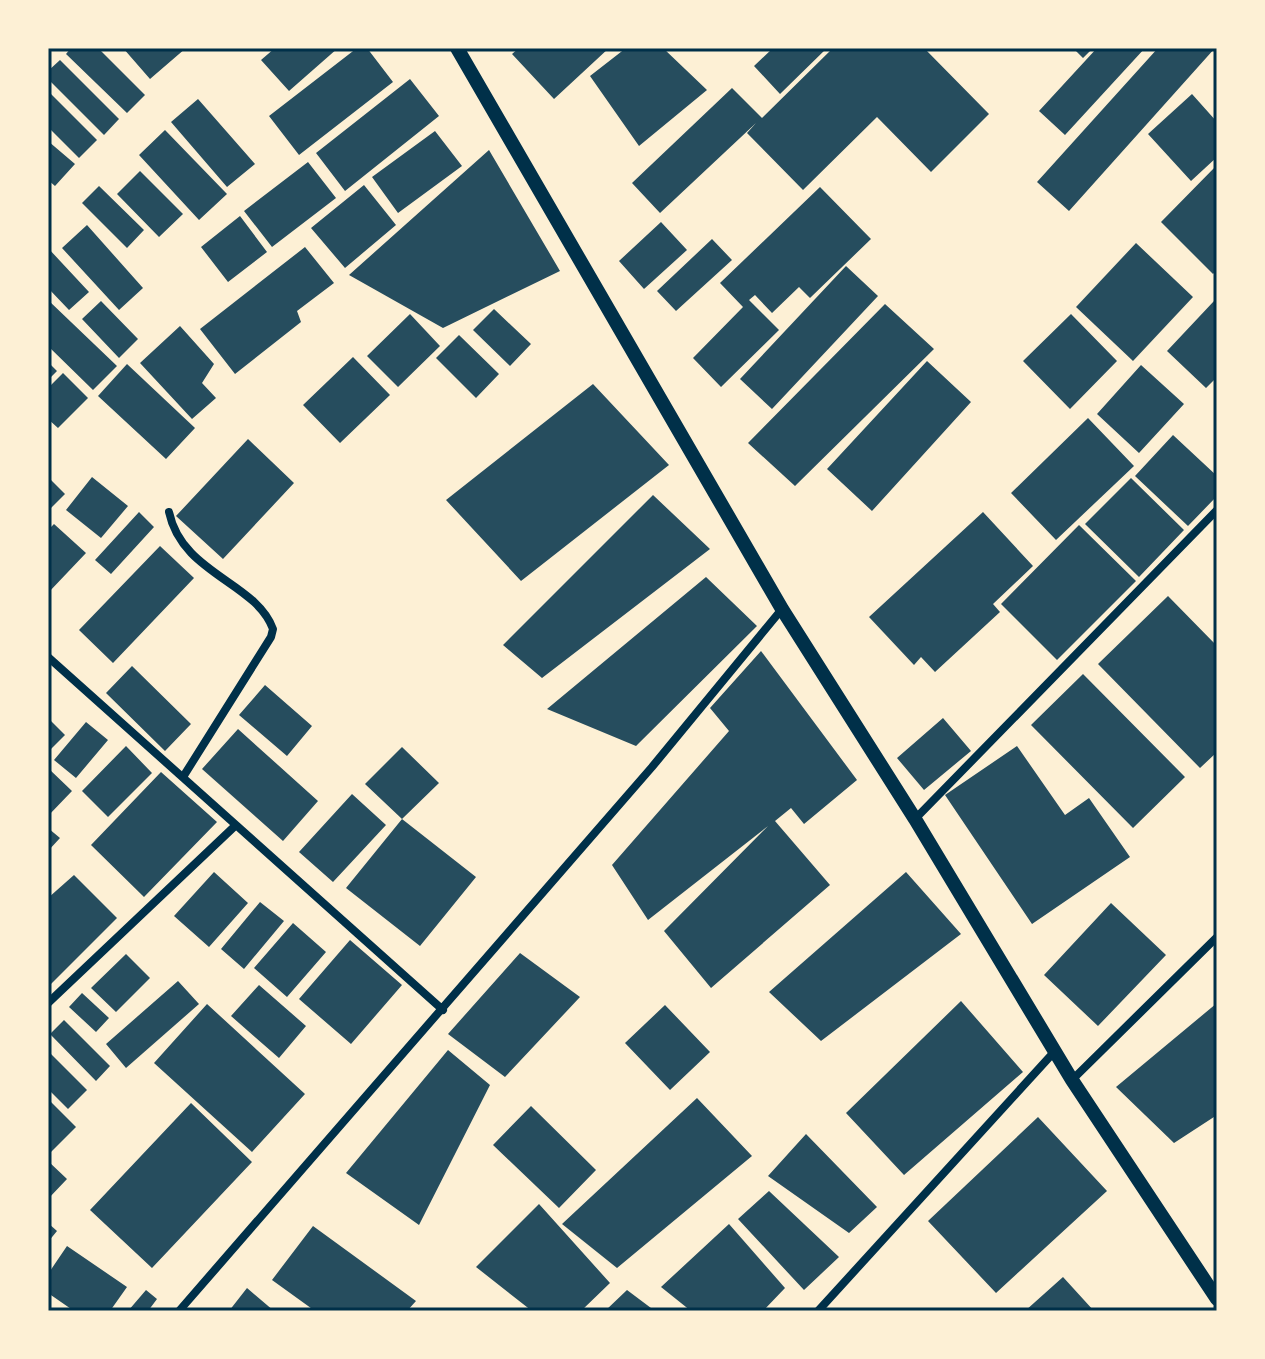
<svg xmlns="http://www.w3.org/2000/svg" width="1265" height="1359" viewBox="0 0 1265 1359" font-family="Figtree,sans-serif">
  <rect width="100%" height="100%" fill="#fdf0d5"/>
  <path fill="#264d5e" d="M71 48H98L145 95 127 113 66 54Z
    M123 48H186L150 79Z
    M275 48H338L289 91 261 60Z
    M357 48H367L393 82 299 155 269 116Z
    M519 48H609L554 99 512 54Z
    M626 48H663L707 90 639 146 590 76Z
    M773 48H827L780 94 754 66Z
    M833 48H924L989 114 931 172 877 117 803 190 747 133 756 123 660 213 632 183 732 88 762 118Z
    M1073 48H1093L1083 58Z
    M1097 48H1145L1065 135 1039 111Z
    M1158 48H1215L1069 211 1037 182Z
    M60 60 119 119 104 135 48 79V71Z
    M410 79 439 116 345 191 316 153Z
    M48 91 97 140 79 158 48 127Z
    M1192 94 1217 122V157L1191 181 1148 134Z
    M198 99 255 164 227 187 171 122Z
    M165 130 227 194 199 220 139 155Z
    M435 131 462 166 398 213 372 177Z
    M48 141 75 164 55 186 48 180Z
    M489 150 560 271 443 328 349 275Z
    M308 162 336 198 272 247 244 211Z
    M1217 165V270L1213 274 1161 222Z
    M140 171 183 214 159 237 117 194Z
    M364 185 396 225 345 268 311 228Z
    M99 186 144 230 127 248 82 203Z
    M820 187 871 239 810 298 799 287 772 313 755 295 749 300 779 330 721 387 693 358 743 307 720 283Z
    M240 216 267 252 228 282 201 247Z
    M661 222 687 250 644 289 619 261Z
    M87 225 143 288 119 310 62 248Z
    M712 239 732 260 676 311 657 291Z
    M1136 243 1193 297 1133 361 1076 307Z
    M305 247 334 283 297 311 301 322 235 374 200 329Z
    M48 248 89 292 69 310 48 288Z
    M846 266 878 296 772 409 740 379Z
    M48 300 117 366 93 390 48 346Z
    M101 301 138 339 119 358 82 319Z
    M1214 301 1217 305V377L1206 388 1167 351Z
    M885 304 934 349 795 486 748 443Z
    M494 309 531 344 510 366 473 330Z
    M410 314 440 346 398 387 367 356Z
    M1071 314 1117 361 1070 409 1023 361Z
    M180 326 214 364 202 383 216 398 192 419 140 363Z
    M459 335 499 374 476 398 436 358Z
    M353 357 390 395 340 443 303 405Z
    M927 361 971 402 872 511 827 469Z
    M48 362 57 371 48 380Z
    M127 364 195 428 166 459 98 396Z
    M1141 365 1184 404 1139 453 1097 414Z
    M63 373 88 398 58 428 48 419V388Z
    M593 384 669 465 521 581 446 500Z
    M1088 418 1134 466 1056 540 1011 493Z
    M1173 435 1217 476V496L1188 526 1135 476Z
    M248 439 294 483 223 559 176 516Z
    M48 477 65 494 48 511Z
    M92 477 128 506 101 538 66 510Z
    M1131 478 1184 530 1139 577 1085 524Z
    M653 495 710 549 542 678 503 645Z
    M139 512 154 527 111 574 95 560Z
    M983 512 1033 566 993 604 1000 612 935 672 921 657 914 665 869 617Z
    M54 524 86 553 48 593V530Z
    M1079 525 1136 581 1057 660 1001 604Z
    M160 546 194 578 113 663 79 630Z
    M706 577 757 626 636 746 547 709Z
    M1168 596 1217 646V752L1200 768 1098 664Z
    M761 651 857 780 804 824 791 808 775 821 830 885 711 988 664 931 768 826 648 920 612 865 729 731 710 708Z
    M132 666 191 724 165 751 106 693Z
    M1083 674 1185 777 1133 828 1031 725Z
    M265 685 312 726 287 756 239 715Z
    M48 718 65 735 48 752Z
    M943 718 971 751 924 790 897 758Z
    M86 722 108 740 76 778 54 760Z
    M238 729 318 801 283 841 202 769Z
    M126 746 152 773 108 817 82 791Z
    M1017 746 1065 815 1089 798 1130 857 1032 924 945 795Z
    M402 747 439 783 402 819 365 784Z
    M48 768 72 791 48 816Z
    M161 772 217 822 144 897 91 845Z
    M352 794 386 825 333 882 299 852Z
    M402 819 476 877 420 946 346 888Z
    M48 828 60 838 48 851Z
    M214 872 248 903 209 947 174 916Z
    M906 872 961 934 821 1041 769 992Z
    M74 875 117 918 48 987V898Z
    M260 902 284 921 244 969 221 949Z
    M1111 903 1166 955 1098 1026 1044 975Z
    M293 923 326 952 287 997 254 968Z
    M350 940 402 985 351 1044 299 999Z
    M520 953 580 997 505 1077 448 1034Z
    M126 954 150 978 116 1012 91 988Z
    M178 981 199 1004 126 1068 106 1044Z
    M259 985 306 1026 279 1058 231 1016Z
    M82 993 109 1018 96 1032 69 1007Z
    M961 1001 1023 1072 904 1175 846 1113Z
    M1217 1003V1115L1174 1143 1116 1087Z
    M207 1004 305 1094 252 1152 154 1063Z
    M665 1005 710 1052 670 1090 625 1043Z
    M64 1020 110 1066 96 1081 50 1034Z
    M448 1050 490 1085 419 1225 346 1173Z
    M48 1051 87 1090 68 1109 48 1089Z
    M697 1098 752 1156 617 1268 562 1224Z
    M48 1099 76 1127 48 1155Z
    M191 1103 252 1162 152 1268 90 1210Z
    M531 1106 596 1170 559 1208 493 1145Z
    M1038 1117 1107 1191 996 1293 928 1221Z
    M806 1134 877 1207 849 1233 768 1176Z
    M48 1161 67 1179 48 1199Z
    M769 1191 839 1257 804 1290 738 1219Z
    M539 1204 610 1283 581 1311H532L476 1267Z
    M48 1223 57 1231 48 1242Z
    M729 1224 785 1288 763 1311H691L661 1287Z
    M313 1226 416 1301 407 1311H315L272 1280Z
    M67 1246 127 1287 110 1311H74L48 1293V1274Z
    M1063 1277 1094 1311H1025Z
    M247 1288 274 1311H229Z
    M146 1290 157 1299 148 1311H128Z
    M627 1290 655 1311H605Z"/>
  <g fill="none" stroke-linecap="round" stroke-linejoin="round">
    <path stroke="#003049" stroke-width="8" d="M169 512C182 574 256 582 273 629L271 637 183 777
      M48 657 443 1010
      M915 819 1217 510
      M48 1003 236 825
      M1072 1080 1217 937
      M179 1311 652 767 782 609
      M818 1311 1055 1051"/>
    <path stroke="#003049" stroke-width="14" d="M457 48 782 609 915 819 1072 1080 1217 1299"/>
  </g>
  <rect width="1265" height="1359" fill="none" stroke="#fdf0d5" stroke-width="100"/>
  <rect x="50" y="50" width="1165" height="1259" fill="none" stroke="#003049" stroke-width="3"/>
</svg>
